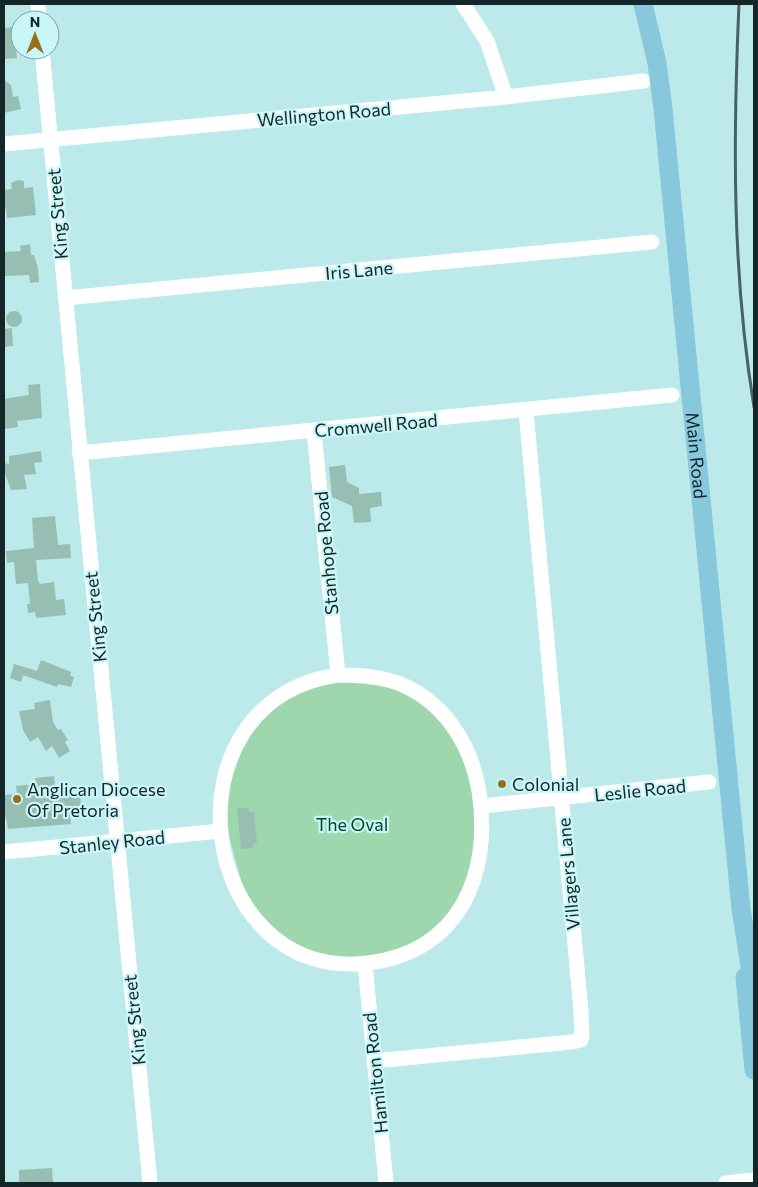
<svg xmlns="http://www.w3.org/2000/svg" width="758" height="1187" viewBox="0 0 758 1187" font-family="Commissioner,sans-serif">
  <rect width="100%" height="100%" fill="#bce9ea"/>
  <path fill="#9ed6ad" d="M338 679 371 681 403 691 428 705 452 729 475 786 480 843 458 907 402 955 336 965 253 922 221 808 252 722 279 699Z"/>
  <path fill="#96beb3" d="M14 27 17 58 4 59V28Z
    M4 80 11 85 13 97 18 96 21 109 4 113Z
    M18 180 24 181V188L33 187 36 215 7 218 6 209H4V190L12 189 11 183Z
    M30 244 31 255H34L38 268 39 282 30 283 29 275 4 276V252L21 251 20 246Z
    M6 319a8 8 0 1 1 16 0a8 8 0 1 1-16 0Z
    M12 328 13 346 4 347V329Z
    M40 384 42 418 17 421 18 427 4 429V399L29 395 28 385Z
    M41 451 42 462 34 463 36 474 24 475 27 489 11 490 4 471V463L9 464V456Z
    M345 465 347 482 359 488V494L381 492 382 506 370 508 371 522 354 523 352 506 332 497 329 467Z
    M55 516 58 545 70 544 71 558 36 560 38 581 40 584 54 582 56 600 64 599 66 615 36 618 35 612 28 613 27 604H30L28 583 16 584 14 562 7 563 6 551 34 548 32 518Z
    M41 660 71 672 70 676 74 677 71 687 58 684 57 687 23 675 21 682 10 678 14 664 37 671Z
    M50 700 53 722 58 730 61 729 68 740 65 742 70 751 59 758 52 746 46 751 38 737 30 742 23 730 19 711 35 709 34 703Z
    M54 776 56 792 73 790V795L80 794 82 816 70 817 71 824 8 829 6 817H4V795L17 794 16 786 36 784 35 778Z
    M237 808H249V812H254L257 843H253V848L241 849Z
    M52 1168 53 1183H19V1170Z"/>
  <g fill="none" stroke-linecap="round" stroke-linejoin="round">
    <path stroke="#fff" stroke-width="15" d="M38 4 39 20
      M463 4 487 41 506 97
      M42 50 150 1183
      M4 144 506 97 644 81
      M65 298 652 242
      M314 431 338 675
      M79 453 672 395
      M338 675C359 675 378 676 398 683 444 701 471 744 479 791 492 874 460 952 368 963 197 984 158 701 338 675Z
      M482 806 709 782
      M4 852 221 831
      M365 964 386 1183
      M374 1061 572 1042 581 1040 582 1036 581 1011 526 411
      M726 1183 754 1180"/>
    <g stroke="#87c8dd" stroke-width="19">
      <path id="s1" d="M643 4 657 63 663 109 741 909 754 991"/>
      <path d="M745 977 754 1070"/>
    </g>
    <path stroke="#486263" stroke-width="3" d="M739 4C733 139 732 273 754 407"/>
  </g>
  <g fill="#97701a" stroke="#c9f6f8" stroke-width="2">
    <circle cx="502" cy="784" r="5"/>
    <circle cx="17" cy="799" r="5"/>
  </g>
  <g text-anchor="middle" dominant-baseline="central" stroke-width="4.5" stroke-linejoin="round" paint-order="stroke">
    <g font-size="18" fill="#142627" stroke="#c9f6f8">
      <text transform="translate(324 114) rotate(-5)">Wellington Road</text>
      <text transform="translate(57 214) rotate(-95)">King Street</text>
      <text transform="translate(359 270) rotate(-5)">Iris Lane</text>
      <text transform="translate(376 425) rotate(-5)">Cromwell Road</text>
      <text stroke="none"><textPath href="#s1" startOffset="455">Main Road</textPath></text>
      <text transform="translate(326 553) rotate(-95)">Stanhope Road</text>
      <text transform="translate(95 617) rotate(-96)">King Street</text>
      <text transform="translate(640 790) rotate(-6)">Leslie Road</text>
      <text transform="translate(112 842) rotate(-6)">Stanley Road</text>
      <text transform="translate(568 874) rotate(-95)">Villagers Lane</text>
      <text transform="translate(134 1020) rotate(-96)">King Street</text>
      <text transform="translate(375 1073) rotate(-96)">Hamilton Road</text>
    </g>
    <g font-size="18" fill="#142627" stroke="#c9f6f8" text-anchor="start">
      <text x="512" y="784">Colonial</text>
      <text x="27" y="789">Anglican Diocese<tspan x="27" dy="21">Of Pretoria</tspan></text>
    </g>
    <g font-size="18" fill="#004821" stroke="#c9f6f8">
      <text x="352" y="824">The Oval</text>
    </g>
  </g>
  <rect width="758" height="1187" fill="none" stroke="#142627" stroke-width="10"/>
  <g transform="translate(35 35)"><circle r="24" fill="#c9f6f8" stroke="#81a3a4"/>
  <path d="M0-4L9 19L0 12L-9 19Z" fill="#97701a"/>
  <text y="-8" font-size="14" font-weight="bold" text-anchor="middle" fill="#142627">N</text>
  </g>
</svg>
